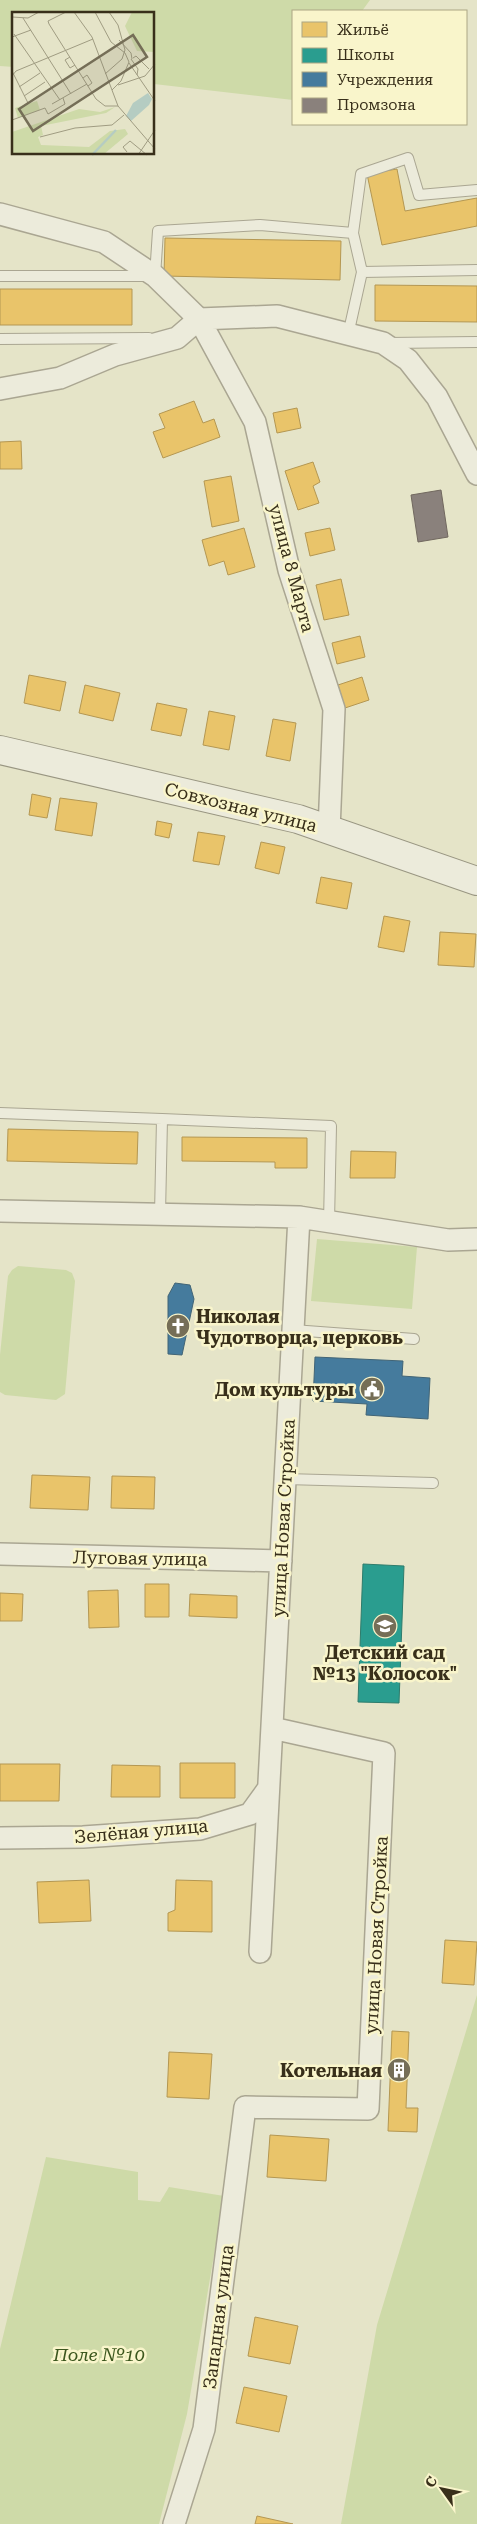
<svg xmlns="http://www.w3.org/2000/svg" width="477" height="2524" viewBox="0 0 477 2524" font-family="'Roboto Serif',serif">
  <rect width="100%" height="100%" fill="#e5e4c8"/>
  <path fill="#cedaa8" d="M0 0H370L362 11H293V100L154 84V14H14V67L0 66Z
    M317 1239 417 1247 412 1309 311 1301Z
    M18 1266 66 1270 72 1273 75 1281 65 1394 56 1400 5 1395 0 1392V1355L8 1276 12 1270Z
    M477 1995V2524H341L377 2325Z
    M46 2157 138 2172V2200L160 2202 169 2187 224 2196 187 2414 159 2524H0V2349Z"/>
  <path fill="#e9c46a" stroke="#b49752" d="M397 169 405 211 477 198V226L382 245 367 174Z
    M165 238 341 241 340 280 164 276Z
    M375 285 477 286V322L375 321Z
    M0 289H132V325H0Z
    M194 401 203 423 214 419 220 437 163 458 153 432 165 428 159 414Z
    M297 408 301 428 277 433 273 413Z
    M21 441 22 469H0V442Z
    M313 462 320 482 313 486 319 503 298 510 285 471Z
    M231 476 239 521 212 527 204 481Z
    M244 528 255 567 228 575 224 561 209 566 202 540Z
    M330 528 335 550 310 556 305 533Z
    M341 579 349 615 324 620 316 585Z
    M360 636 365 657 337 664 332 643Z
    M29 675 66 682 60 711 24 703Z
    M362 677 369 700 345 708 338 685Z
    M85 685 120 693 113 721 79 713Z
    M157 703 187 709 181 736 151 730Z
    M209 711 235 716 229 750 203 745Z
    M273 719 296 723 290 761 266 756Z
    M32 794 51 798 47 818 29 815Z
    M60 798 97 803 92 836 55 830Z
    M157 821 172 824 169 838 155 835Z
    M198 832 225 836 219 865 193 861Z
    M261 842 285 847 279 874 255 868Z
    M321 877 352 883 347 909 316 903Z
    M384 916 410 921 404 952 378 947Z
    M440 932 476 934 474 967 438 965Z
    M8 1129 138 1132 137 1164 7 1161Z
    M182 1137 307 1138V1168H275V1162L182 1161Z
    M351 1151 396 1152 395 1178H350Z
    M32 1475 90 1477 88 1510 30 1508Z
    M112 1476 155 1477 154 1509 111 1508Z
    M145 1584H169V1617H145Z
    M118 1590 119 1627 89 1628 88 1591Z
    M0 1593 23 1594 22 1621H0Z
    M190 1594 237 1596V1618L189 1616Z
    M180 1763H235V1798H180Z
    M0 1764H60L59 1801H0Z
    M112 1765 160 1766V1797H111Z
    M89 1880 91 1921 39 1923 37 1882Z
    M176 1880 212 1881V1932L168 1931V1913L175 1910Z
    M445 1940 477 1942 474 1985 442 1983Z
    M392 2031 409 2032 406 2108H418L417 2132 388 2131Z
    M169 2052 212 2054 209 2099 167 2097Z
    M270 2135 329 2139 326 2181 267 2177Z
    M255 2317 298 2326 290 2364 248 2356Z
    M244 2387 287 2396 279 2432 236 2423Z
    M257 2516 293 2524H255Z"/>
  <path fill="#2a9d8f" stroke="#2e7c6c" d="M363 1564 404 1566 399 1703 358 1702Z"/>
  <path fill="#457b9d" stroke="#416476" d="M175 1283 190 1285 194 1299 182 1355 168 1354V1296Z
    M315 1357 403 1361 402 1376 430 1378 428 1419 366 1415 367 1404 313 1401Z"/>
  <path fill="#8a817c" stroke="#71685f" d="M441 490 448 537 418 542 411 495Z"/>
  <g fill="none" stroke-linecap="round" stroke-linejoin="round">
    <g stroke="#aaa692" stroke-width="12">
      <path id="lane" d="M353 233 361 174 408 158 419 195 477 190
        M0 276H155L158 231 260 225 353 233 362 272
        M348 335 362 272 477 270
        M0 339 149 338
        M388 343 477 342
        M0 1113 162 1119
        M160 1214 162 1119 331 1126 329 1222
        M293 1330 414 1339
        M285 1479 433 1483"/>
    </g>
    <g stroke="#aaa692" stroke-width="24">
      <path id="street" d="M0 214 104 242 155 276 199 319 255 422 289 570 334 709 329 830
        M199 319 277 316 383 343 408 360 437 397 477 474
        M0 389 60 378 115 355 177 338 199 319
        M0 1211 299 1217 448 1240 477 1239
        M0 1554 281 1561
        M0 1838 83 1837 200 1829 250 1814 268 1789
        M260 1952 299 1217
        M174 2524 204 2429 245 2107 368 2109 384 1753 272 1728"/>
    </g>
    <g stroke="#999682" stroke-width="30">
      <path id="secondary" d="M0 750 298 819 477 881"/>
    </g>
    <use href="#lane" stroke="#ecebdb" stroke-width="10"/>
    <use href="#street" stroke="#ecebdb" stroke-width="21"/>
    <use href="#secondary" stroke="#ecebdb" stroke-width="28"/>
  </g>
  <defs>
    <g id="church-disc" transform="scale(1.25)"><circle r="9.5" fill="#756e57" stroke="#f9f5cb"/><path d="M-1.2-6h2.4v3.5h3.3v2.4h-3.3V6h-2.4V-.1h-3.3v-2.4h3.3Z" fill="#fff"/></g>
    <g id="civic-disc" transform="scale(1.25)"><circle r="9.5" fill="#756e57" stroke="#f9f5cb"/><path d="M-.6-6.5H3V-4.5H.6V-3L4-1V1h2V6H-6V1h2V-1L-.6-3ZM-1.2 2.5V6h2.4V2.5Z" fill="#fff"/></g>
    <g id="school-disc" transform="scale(1.25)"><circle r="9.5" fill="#756e57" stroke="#f9f5cb"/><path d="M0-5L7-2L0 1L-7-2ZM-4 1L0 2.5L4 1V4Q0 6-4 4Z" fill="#fff"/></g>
    <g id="building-disc" transform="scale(1.25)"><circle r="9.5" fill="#756e57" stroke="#f9f5cb"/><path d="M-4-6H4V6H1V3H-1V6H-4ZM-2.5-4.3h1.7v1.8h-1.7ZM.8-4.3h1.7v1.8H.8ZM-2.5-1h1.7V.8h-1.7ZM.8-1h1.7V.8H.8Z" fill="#fff"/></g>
  </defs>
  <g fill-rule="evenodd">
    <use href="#church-disc" x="178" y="1326"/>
    <use href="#civic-disc" x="372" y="1389"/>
    <use href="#school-disc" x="385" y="1626"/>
    <use href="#building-disc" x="399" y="2070"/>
  </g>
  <g text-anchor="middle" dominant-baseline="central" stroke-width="5" stroke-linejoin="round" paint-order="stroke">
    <g font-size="18" fill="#382f1a" stroke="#f9f5cb">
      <text transform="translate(292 568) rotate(75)">улица 8 Марта</text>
      <text transform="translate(241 807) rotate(14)">Совхозная улица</text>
      <text transform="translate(283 1518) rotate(-87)">улица Новая Стройка</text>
      <text transform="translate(140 1558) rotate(1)">Луговая улица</text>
      <text transform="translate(141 1831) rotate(-5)">Зелёная улица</text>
      <text transform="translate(376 1935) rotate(-87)">улица Новая Стройка</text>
      <text transform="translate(218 2317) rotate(-83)">Западная улица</text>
    </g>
    <g font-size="18" font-weight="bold" fill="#382f1a" stroke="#f9f5cb" text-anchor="end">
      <text x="196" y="1316" text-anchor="start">Николая<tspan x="196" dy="21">Чудотворца, церковь</tspan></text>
      <text x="354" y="1389">Дом культуры</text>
      <text x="385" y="1652" text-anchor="middle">Детский сад<tspan x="385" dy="21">№13 "Колосок"</tspan></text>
      <text x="382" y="2070">Котельная</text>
    </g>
    <g font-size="18" font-style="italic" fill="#3c571e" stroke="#f9f5cb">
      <text x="99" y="2354">Поле №10</text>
    </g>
  </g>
  <g transform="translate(12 12)">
    <rect width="142" height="142" fill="#e5e4c8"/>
    <path d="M120 0H142V40L125 39 113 14ZM25 89 28 98 6 106 3 96ZM103 95 94 101 29 114 31 123 26 125 29 133 77 135 98 119 113 117 116 122 92 142 0 143V120L67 97 88 100Z" fill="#cedaa8"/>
    <path d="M136 81 140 87 137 93 119 109 114 104 121 91Z" fill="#b5ccc2"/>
    <path fill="none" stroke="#b5ccc2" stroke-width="2.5" d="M80 143 104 118"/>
    <path fill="none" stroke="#a09c82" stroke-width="1" d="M54 0 36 9 37 12 84 87 93 94H106M62 0 80 25 106 94 143 137M83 0 99 30 113 41 117 50 109 69 100 78M0 5 16 6 27 0M11 6 59 82M2 22 48 88M0 25 19 18M107 28 119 41 120 47M58 45 53 48 58 56 63 53M121 46 124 44 137 57M119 47 126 57 125 63M117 51 143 89M0 59 16 91M93 62 110 47 113 38 106 13 97 0M0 64 4 59 81 27M71 66 75 63 80 71 76 74M106 73 133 64 143 52M7 75 28 61M12 84 33 70M40 92 75 72M0 108 33 96 36 102 53 92 51 86M28 125 63 116 100 113 112 103M115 140 111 135 118 129 135 143M126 143 143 118"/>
    <path fill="#756e57" fill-opacity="0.15" stroke="#756e57" stroke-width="2.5" d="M121 23 135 45 21 119 7 97Z"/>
    <rect width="142" height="142" fill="none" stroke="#382f1a" stroke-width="2.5"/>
  </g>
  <rect x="292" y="10" width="175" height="115" fill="#f9f5cb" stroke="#aca684"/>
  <rect x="302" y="22" width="25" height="15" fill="#e9c46a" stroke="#aca684"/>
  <text x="337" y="35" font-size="15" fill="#382f1a">Жильё</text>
  <rect x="302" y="48" width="25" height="15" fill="#2a9d8f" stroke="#aca684"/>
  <text x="337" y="60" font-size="15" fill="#382f1a">Школы</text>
  <rect x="302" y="72" width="25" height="15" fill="#457b9d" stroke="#aca684"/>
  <text x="337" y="85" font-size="15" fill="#382f1a">Учреждения</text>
  <rect x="302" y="98" width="25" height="15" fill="#8a817c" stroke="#aca684"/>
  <text x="337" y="110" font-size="15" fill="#382f1a">Промзона</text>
  <g transform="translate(442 2489) rotate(303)" stroke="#f9f5cb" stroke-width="4" paint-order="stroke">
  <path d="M0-4L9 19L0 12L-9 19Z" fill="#382f1a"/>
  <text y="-8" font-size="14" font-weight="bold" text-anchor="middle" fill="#382f1a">С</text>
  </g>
</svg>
